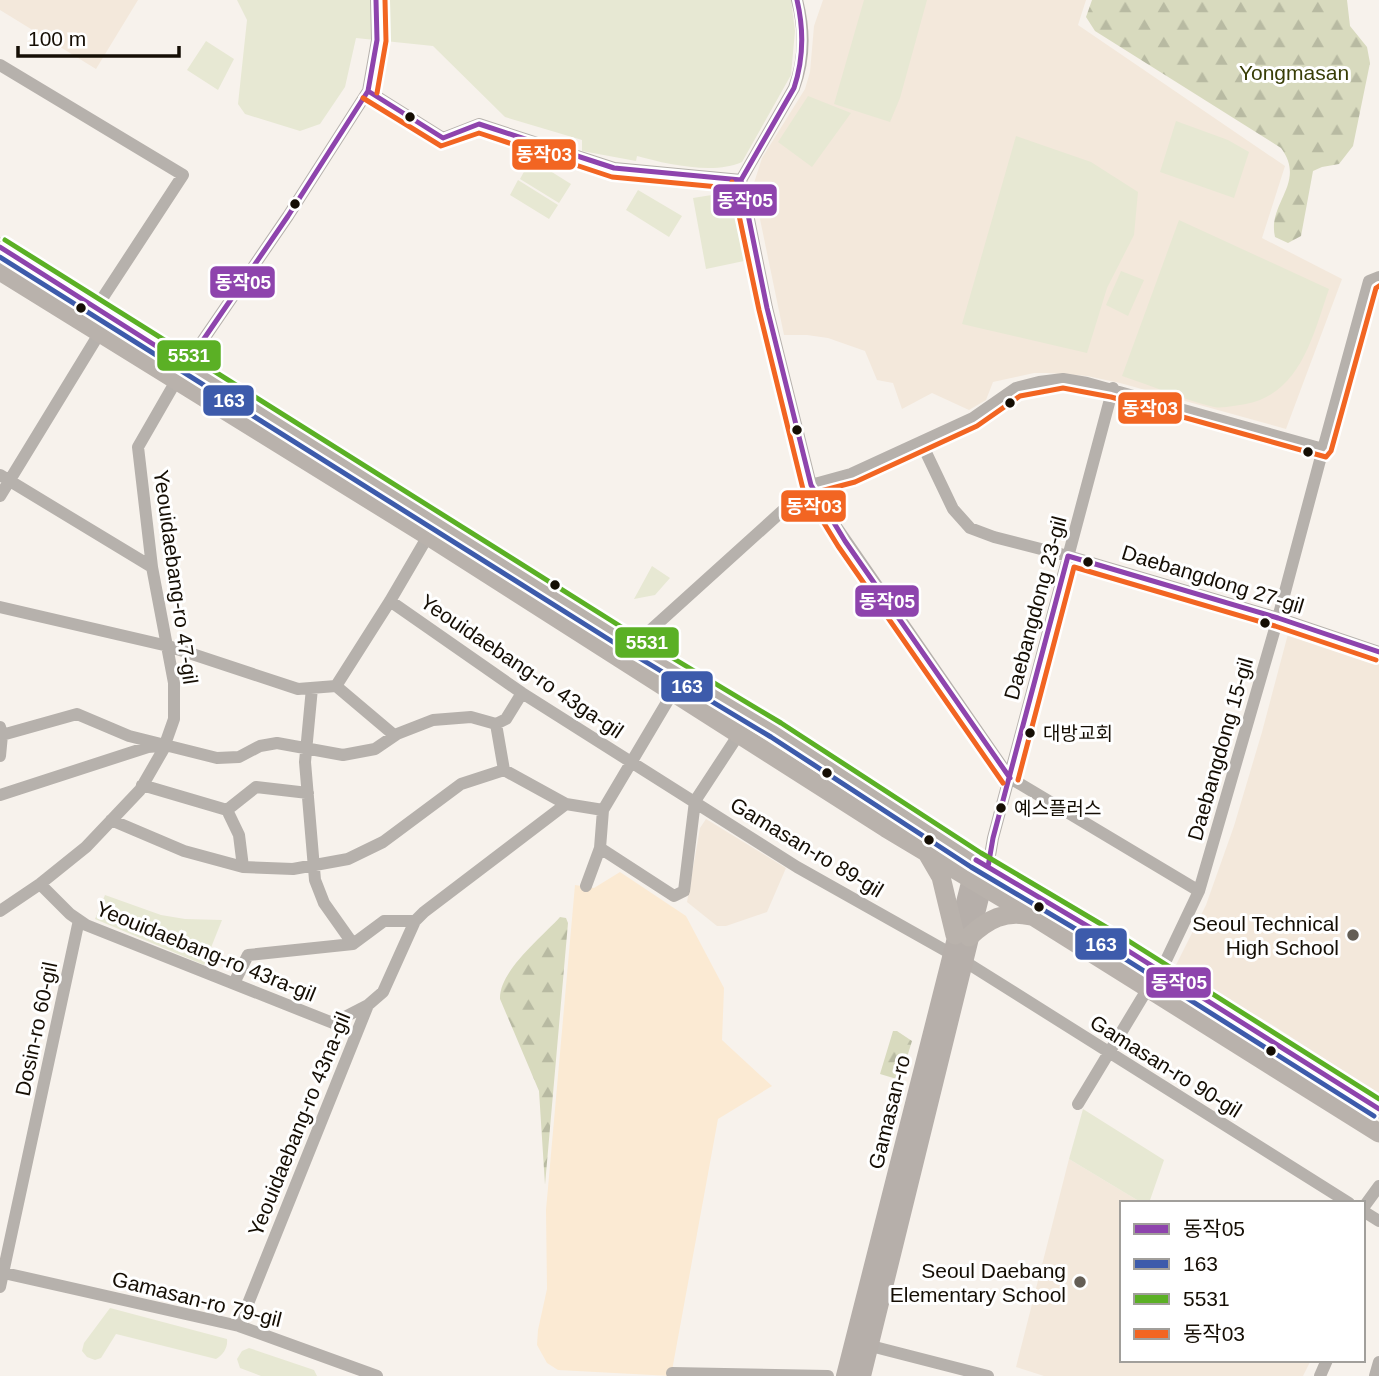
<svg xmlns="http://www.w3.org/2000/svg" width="1379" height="1376" viewBox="0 0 1379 1376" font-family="Helvetica,'Noto Sans KR',sans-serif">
  <defs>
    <pattern id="forest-firs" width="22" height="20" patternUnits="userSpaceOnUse" patternTransform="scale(1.75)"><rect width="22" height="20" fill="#d8dabe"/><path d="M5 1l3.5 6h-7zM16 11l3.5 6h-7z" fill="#b8baa2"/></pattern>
  </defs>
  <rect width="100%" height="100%" fill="#f7f2ec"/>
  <path fill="#fbead3" d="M620 872 686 916 724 988 722 1040 772 1086 718 1119 671 1376 558 1370 547 1363 537 1345 538 1330 547 1289 546 1210 575 885 594 888Z"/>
  <path fill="#f3e8db" d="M0 0H138L96 69 0 10Z
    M823 0H1086L1078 25 1285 166 1262 238 1342 279 1286 429 1120 383 1087 376 1048 373H1034L993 382 986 400 969 410 932 393 902 409 893 383 877 380 865 351 828 338 807 335H784L755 195 754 183 762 158 805 89 810 72 814 26Z
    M1288 634 1379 660V1094L1274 1026 1175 967 1206 905 1234 826 1262 732Z
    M706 819 786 868 767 912 726 926H717L687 902 700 828Z
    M1069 1159 1142 1203H1122V1360H1311L1303 1376H1044L1016 1367Z"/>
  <path fill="#e7e8d3" d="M237 0H791L795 31 791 75 742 162C714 175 666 164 637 156L636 161 582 151V140L505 117 433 46 356 38 345 87 320 124 300 131 245 114 238 104 247 20Z
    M864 0H927L900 98 890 122 834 104Z
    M206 41 234 59 218 90 187 70Z
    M808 96 851 113 812 167 778 142Z
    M1176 121 1228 140 1249 152 1234 198 1160 172Z
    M1016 136 1091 162 1138 192 1134 235 1107 288 1087 353 962 324Z
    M531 159 571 184 559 203 520 179Z
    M518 180 558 205 549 219 510 195Z
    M638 190 682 216 669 237 626 210Z
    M724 193 733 199 744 261 706 269 693 198Z
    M1179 220 1329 289C1313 335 1301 393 1246 404 1236 405 1224 409 1214 407 1183 400 1153 386 1122 376Z
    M1121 271 1144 280 1128 316 1106 305Z
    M652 566 670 578 655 595 634 599Z
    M105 895 161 915 185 919 222 920 204 965 95 919Z
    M1083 1109 1164 1160 1149 1203H1142L1069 1159Z
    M110 1308 227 1339C228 1348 223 1355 216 1359L116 1334 101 1358 95 1360 87 1357 82 1351 84 1343Z
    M249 1348 314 1370 317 1376H261L240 1368 237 1359 242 1351Z"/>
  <path fill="url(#forest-firs)" d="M1092 0H1347L1350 26 1367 47 1370 63 1353 146 1339 164 1322 167 1313 171 1301 236 1288 243 1275 237C1267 203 1307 183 1281 148L1095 31 1086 17Z
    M560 917 566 918 568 923 545 1185 539 1091 500 999C499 971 541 938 560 917Z
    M893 1031H897L912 1041 900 1080 880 1074Z"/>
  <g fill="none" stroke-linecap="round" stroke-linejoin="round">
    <path stroke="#b6b1ac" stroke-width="12" d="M797 0C805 30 805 59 794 88L741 180 767 308 811 485 826 512 1010 778 1199 891
      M0 65 183 175 96 308
      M368 91 443 138 479 124 614 168 741 180
      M186 365 288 216 368 91 377 40 376 0
      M921 442 953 509 970 528 994 537 1068 556 1278 618 1379 652
      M0 475 152 567
      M0 496 99 334
      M390 601 522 693 797 867 964 961 1349 1203
      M0 607 168 646 298 689 336 686 390 601 428 536
      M634 645 811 485 851 474 973 418 1016 388 1039 382 1063 379 1087 383 1323 449 1369 281 1379 277
      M336 686 394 735
      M312 688 305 762 315 880 324 903 353 944
      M496 724 504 770
      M0 727 2 735 0 756
      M2 735 77 714 129 736 217 758 239 757 260 746 277 743 343 755 375 749 397 734 433 720 471 717 496 724 506 719 522 693
      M142 785 227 810
      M0 795 148 747 160 746
      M227 810 256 787 308 793
      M227 810 239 835 243 867
      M111 820 184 851 243 867 293 869 348 859 383 842 461 784 504 770 566 804
      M600 848 674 896 684 891 695 801 739 734
      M988 867 993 838 1113 388
      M40 884 70 914 86 925 333 1023 368 1005
      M586 886 600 848 603 810 673 692
      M0 911 40 884 86 847 140 790 163 750 174 719V683L152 567 138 447 176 381
      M1160 973 1199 891 1278 618 1323 449
      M234 983 248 955 353 944 384 921H415
      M1078 1104 1148 988
      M1363 1208 1379 1186
      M1363 1211 1379 1221
      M0 1272 239 1326 377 1376
      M0 1287 79 920
      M239 1326 368 1005 383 992 415 921 424 912 566 804 603 810
      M863 1344 988 1376
      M672 1373 828 1376
      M1320 1376 1327 1360
      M1375 1376 1379 1362"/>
    <path stroke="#b6afaa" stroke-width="18" d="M845 1376 974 867
      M862 1376 986 873"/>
    <path stroke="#b9b2ac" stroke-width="19" d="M0 247 626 640 776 730 976 860 1111 940 1379 1109
      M0 271 428 536 886 828 1036 918 1379 1133
      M927 853 941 877 955 935
      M969 937C988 919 1005 910 1031 916"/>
    <g stroke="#fff" stroke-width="10">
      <path id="bus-1" d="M797 0C804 30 804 58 794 88L741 180 767 308 811 485 845 541 1010 778
        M368 91 443 138 479 124 614 168 741 180
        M0 247 186 365 288 216 368 91 377 40 376 0
        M976 860 1111 940 1379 1109
        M988 867 993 838 1068 556 1278 618 1379 652"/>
    </g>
    <g stroke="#fff" stroke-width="10">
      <path id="bus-2" d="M0 257 621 647 771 737 971 867 1106 947 1374 1116"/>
    </g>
    <g stroke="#fff" stroke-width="10">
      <path id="bus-3" d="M5 240 631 633 781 723 981 853 1116 933 1379 1099"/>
    </g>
    <g stroke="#fff" stroke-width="10">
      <path id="bus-4" d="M377 93 386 41 385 0
        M363 98 441 146 479 133 612 177 740 189
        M732 182 759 310 803 489 838 546 1003 783
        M813 493 855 482 977 426 1020 396 1063 388 1111 397 1326 457 1331 451 1376 288 1379 286
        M1018 780 1074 567 1275 626 1376 660"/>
    </g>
    <use href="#bus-1" stroke="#8e44ad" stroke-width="5"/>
    <use href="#bus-2" stroke="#3d5bab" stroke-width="5"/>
    <use href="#bus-3" stroke="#5bb025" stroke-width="5"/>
    <use href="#bus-4" stroke="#f26522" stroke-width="5"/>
  </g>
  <g fill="#150e04" stroke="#fff" stroke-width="2.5">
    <circle cx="410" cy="117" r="6"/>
    <circle cx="295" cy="204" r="6"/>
    <circle cx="81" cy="308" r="6"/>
    <circle cx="1010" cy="403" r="6"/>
    <circle cx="797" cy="430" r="6"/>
    <circle cx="1308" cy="452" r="6"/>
    <circle cx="1088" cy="562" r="6"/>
    <circle cx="555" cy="585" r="6"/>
    <circle cx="1265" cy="623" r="6"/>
    <circle cx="1030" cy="733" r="6"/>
    <circle cx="827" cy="773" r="6"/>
    <circle cx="1001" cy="808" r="6"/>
    <circle cx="929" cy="840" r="6"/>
    <circle cx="1039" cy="907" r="6"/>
    <circle cx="1271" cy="1051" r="6"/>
  </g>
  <g fill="#645e55" stroke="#fff" stroke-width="2.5">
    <circle cx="1353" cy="935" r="7"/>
    <circle cx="1080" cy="1282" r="7"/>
  </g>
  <g text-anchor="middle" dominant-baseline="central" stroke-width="6" stroke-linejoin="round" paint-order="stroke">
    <g font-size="19" fill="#150e04" stroke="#fff" text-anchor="start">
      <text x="1043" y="733">대방교회</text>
      <text x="1014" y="808">예스플러스</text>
    </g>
    <g font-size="21" fill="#393e07" stroke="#fff">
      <text x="1294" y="72">Yongmasan</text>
    </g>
    <g font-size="21" fill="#150e04" stroke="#fff">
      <text transform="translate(176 577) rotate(82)">Yeouidaebang-ro 47-gil</text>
      <text transform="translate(1213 579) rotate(17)">Daebangdong 27-gil</text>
      <text transform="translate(1035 608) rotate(-75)">Daebangdong 23-gil</text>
      <text transform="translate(522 666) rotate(34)">Yeouidaebang-ro 43ga-gil</text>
      <text transform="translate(1220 749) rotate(-74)">Daebangdong 15-gil</text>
      <text transform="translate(807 847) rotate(31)">Gamasan-ro 89-gil</text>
      <text transform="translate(206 951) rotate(22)">Yeouidaebang-ro 43ra-gil</text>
      <text transform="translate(36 1029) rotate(-78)">Dosin-ro 60-gil</text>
      <text transform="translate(1166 1066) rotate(32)">Gamasan-ro 90-gil</text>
      <text transform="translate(889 1112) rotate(-76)">Gamasan-ro</text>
      <text transform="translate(299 1124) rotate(-68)">Yeouidaebang-ro 43na-gil</text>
      <text transform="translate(197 1299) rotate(14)">Gamasan-ro 79-gil</text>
    </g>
    <g font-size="21" fill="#150e04" stroke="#fff" text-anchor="end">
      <text x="1339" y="923">Seoul Technical<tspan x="1339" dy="24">High School</tspan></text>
      <text x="1066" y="1270">Seoul Daebang<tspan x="1066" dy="24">Elementary School</tspan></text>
    </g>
  </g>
  <g stroke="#fff" stroke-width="2.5">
    <rect x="511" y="138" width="66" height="33" rx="7" fill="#f26522"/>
    <rect x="712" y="183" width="66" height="34" rx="7" fill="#8e44ad"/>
    <rect x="209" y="265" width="67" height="34" rx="7" fill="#8e44ad"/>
    <rect x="156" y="339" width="66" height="33" rx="7" fill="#5bb025"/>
    <rect x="202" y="384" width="53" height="33" rx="7" fill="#3d5bab"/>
    <rect x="1117" y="391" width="66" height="34" rx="7" fill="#f26522"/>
    <rect x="780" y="489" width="67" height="34" rx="7" fill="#f26522"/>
    <rect x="854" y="584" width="66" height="34" rx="7" fill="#8e44ad"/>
    <rect x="614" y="626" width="66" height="33" rx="7" fill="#5bb025"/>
    <rect x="660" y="670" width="54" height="33" rx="7" fill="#3d5bab"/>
    <rect x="1074" y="927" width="54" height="34" rx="7" fill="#3d5bab"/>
    <rect x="1145" y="966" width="67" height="33" rx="7" fill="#8e44ad"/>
  </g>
  <g font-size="19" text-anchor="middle" font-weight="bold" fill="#fff">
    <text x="544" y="161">동작03</text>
    <text x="745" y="207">동작05</text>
    <text x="243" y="289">동작05</text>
    <text x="189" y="362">5531</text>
    <text x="229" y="407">163</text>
    <text x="1150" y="415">동작03</text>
    <text x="814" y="513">동작03</text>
    <text x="887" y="608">동작05</text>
    <text x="647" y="649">5531</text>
    <text x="687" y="693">163</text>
    <text x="1101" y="951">163</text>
    <text x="1179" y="989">동작05</text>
  </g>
  <rect x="1120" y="1201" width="245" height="161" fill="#ffffff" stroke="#a19f9b" stroke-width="2"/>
  <rect x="1134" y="1224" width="35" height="10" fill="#8e44ad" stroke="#a19f9b" stroke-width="2"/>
  <text x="1183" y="1236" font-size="21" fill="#150e04">동작05</text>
  <rect x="1134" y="1259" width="35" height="10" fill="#3d5bab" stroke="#a19f9b" stroke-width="2"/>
  <text x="1183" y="1271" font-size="21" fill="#150e04">163</text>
  <rect x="1134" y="1294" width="35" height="10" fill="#5bb025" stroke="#a19f9b" stroke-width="2"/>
  <text x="1183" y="1306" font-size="21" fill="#150e04">5531</text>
  <rect x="1134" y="1329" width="35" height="10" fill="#f26522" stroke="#a19f9b" stroke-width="2"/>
  <text x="1183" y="1341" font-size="21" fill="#150e04">동작03</text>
  <path d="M18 46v10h161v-10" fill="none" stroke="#150e04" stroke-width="3.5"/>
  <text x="28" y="46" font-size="21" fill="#150e04" stroke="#ffffff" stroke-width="5" paint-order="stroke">100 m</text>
</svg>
